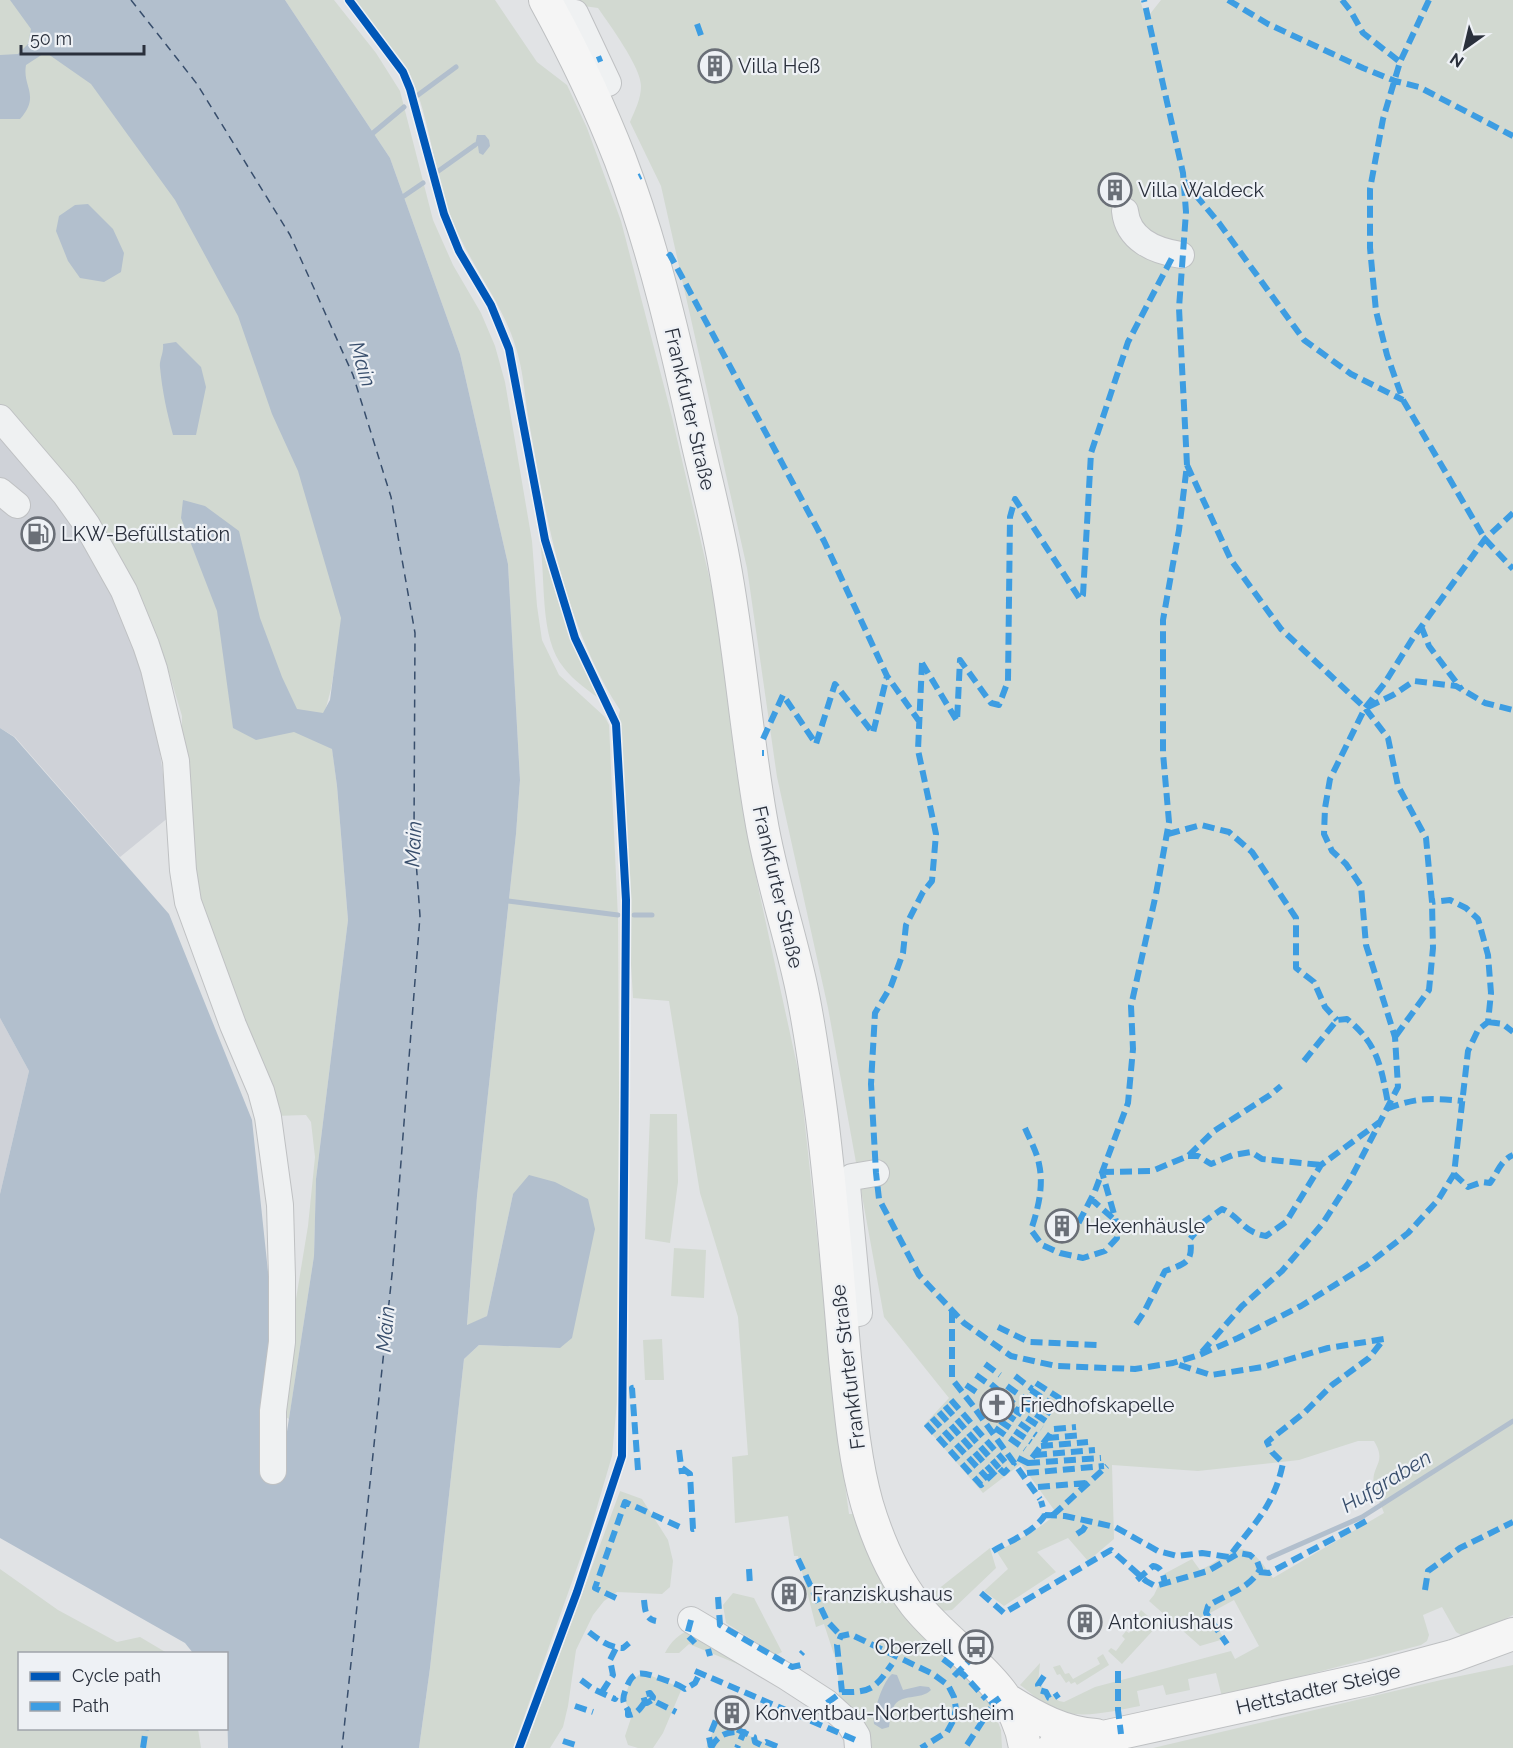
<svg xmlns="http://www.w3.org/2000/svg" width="1513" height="1748" viewBox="0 0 1513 1748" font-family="Raleway,sans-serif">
  <rect width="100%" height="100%" fill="#e1e3e5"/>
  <path fill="#cfd2d8" d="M0 428 78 524 147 661 169 817 120 857 15 737 0 728Z
    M0 1018 29 1071 0 1194Z"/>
  <path fill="#d2d9d1" d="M0 0H12L36 33 30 47 12 63 0 59Z
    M285 0H334L376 53 400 91 433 220 453 265 481 313 495 346 505 382 532 541 537 606 542 640 559 675 605 717 609 725 618 918 619 1089 618 1391 612 1456 590 1531 513 1748H419L430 1668 464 1359 479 1345 559 1348 513 1194 487 1316 467 1326 477 1196 516 834 520 780 508 564 460 354 390 158Z
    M354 0H495L537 62 567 85 587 128 621 221 672 417 715 602 736 768 757 882 800 1079 840 1448 849 1514H855L966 1673 991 1704 1001 1730 1002 1748H868L839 1703 838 1667 824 1624 816 1627 798 1556H794L788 1516 735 1523 732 1457 748 1455 738 1317 700 1193 669 1001 633 998 617 723 620 710C564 624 547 521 529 422 525 400 524 377 518 355 506 307 470 265 452 220 433 173 431 119 409 72 405 64 399 57 393 50 380 33 367 17 354 0Z
    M573 0H1140L1146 19 1161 0H1513V1615L1483 1630 1461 1635 1456 1632 1442 1607 1423 1615 1429 1635 1427 1641 1421 1645 1222 1697 1216 1673 1188 1679 1190 1690 1166 1695 1163 1685 1137 1691 1140 1706C1112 1711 1078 1721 1051 1708 1040 1702 1030 1692 1020 1685L1040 1663 1038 1683 1059 1701 1064 1702 1095 1687 1231 1651 1235 1659 1259 1646 1234 1600 1210 1613 1224 1639 1200 1646 1149 1601 1154 1595 1164 1574 1192 1559 1200 1570C1211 1566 1219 1558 1229 1553 1250 1540 1262 1564 1273 1578L1384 1513C1381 1504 1375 1495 1374 1486 1370 1465 1388 1464 1374 1441H1358L1299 1460 1198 1471 1112 1465 1114 1539 1088 1561 1068 1538 1037 1552 1056 1572 1004 1606 984 1591 1008 1569 997 1552 1038 1528 1057 1514 1021 1464 983 1493 924 1425 949 1398 884 1317 828 1008 777 777 747 568 661 186 630 122C635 110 641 99 641 86 641 67 609 24 598 8L584 6Z
    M46 50 71 66 101 92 176 200 239 316 300 469 343 617 331 689 324 715 295 731 332 748 337 786 348 920 316 1179 314 1256 289 1419 286 1417 285 1409 293 1317 308 1226 315 1157 311 1122 306 1115 274 1116 202 930 182 759V716L167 666 135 594 0 409V118L20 65Z
    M540 542C558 597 570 652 603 701 590 692 574 681 564 668 539 638 546 580 540 542Z
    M650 1114H677L678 1182 670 1243 645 1239Z
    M674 1248 706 1250 704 1298 671 1296Z
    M662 1339 664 1380H645L643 1340Z
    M620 1491 642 1499 668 1540 673 1561 670 1587 662 1594 617 1592 604 1601 593 1615 576 1650 568 1706 563 1727 550 1748H525Z
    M990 1548 996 1568 952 1610 940 1611 927 1598Z
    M0 1569 58 1610 117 1642 140 1637 167 1653 20 1654V1728L198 1729 201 1748H0Z
    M733 1593 754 1598 782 1652 776 1655 726 1623 723 1605Z
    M1141 1610 1158 1625 1122 1664 1108 1651 1111 1648 1116 1651 1125 1639 1122 1636 1126 1631 1129 1633 1137 1624 1134 1621Z
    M691 1629 762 1674 689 1644 679 1653H665C671 1641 679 1634 691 1629Z
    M1103 1654 1109 1665 1077 1685 1075 1682 1071 1684 1069 1681 1066 1683 1060 1674 1057 1675 1053 1667 1060 1665 1065 1674 1069 1673 1073 1679 1100 1664 1097 1658Z
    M1513 1665V1748H1153L1441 1680Z
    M640 1674 649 1675 682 1688 663 1733 653 1748H638L628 1745 625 1736 631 1718 629 1709 624 1699 630 1682Z
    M717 1722 778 1748H706Z"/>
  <path fill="#b2bfcd" d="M10 0H285L390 158 460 354 508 564 520 780 516 834 477 1196 467 1325 487 1316 513 1194 529 1175 555 1182 588 1199 595 1229 572 1338 560 1348 479 1345 464 1359 430 1668 419 1748H228L226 1654 193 1653 185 1643 0 1538V1194L29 1071 0 1018V728L14 737 169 914 252 1120 273 1319 265 1474 270 1484 277 1483 280 1477 314 1256 316 1179 348 920 337 786 332 749 294 732 256 740 233 728 217 611 181 518 183 500 205 506 239 531 260 618 282 677 297 709 323 713 330 700 341 618 298 471 272 414 238 316 175 200 91 84 48 54H43L26 65C22 87 41 95 20 119H0V55L18 54 28 44 31 29Z
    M477 135H485L489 140 490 146 483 155 479 153 478 146 475 145Z
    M88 204 113 229 124 253 121 272 104 282 80 278 68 261 56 231 59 216 75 205Z
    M176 342 201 367 206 387 196 435H173C167 413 162 390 160 367 159 360 164 353 163 344Z
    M892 1674 897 1675 903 1690 920 1686 929 1687 931 1690C921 1701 900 1692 893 1708 890 1714 890 1721 889 1727L882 1729 874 1724C872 1714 883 1681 892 1674Z"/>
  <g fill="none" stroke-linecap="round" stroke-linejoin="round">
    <path stroke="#b2bfcd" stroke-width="5" d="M418 95 456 67
      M373 133 404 107
      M437 172 475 145
      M404 196 423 183
      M508 901 618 915
      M634 915H652
      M1269 1558 1362 1517 1513 1421"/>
    <path stroke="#384e6c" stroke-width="1.5" stroke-dasharray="8 6" stroke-linecap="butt" d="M131 0 197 84 290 235 353 375 391 497 415 633 414 833 420 916 393 1265 342 1748"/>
    <g stroke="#bfc1c3" stroke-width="28">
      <path id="minor" d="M551 11 575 13 608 83
        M1125 211C1128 240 1155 251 1181 255
        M0 418 65 494 87 525 124 591 146 645 154 669 176 761 183 870 188 902 233 1025 261 1091 268 1117 280 1205 282 1277V1342L273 1411V1471
        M0 491 17 505
        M841 1316 859 1313 847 1186 852 1177 876 1173
        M691 1620 787 1677 827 1703 849 1723 857 1736 858 1748"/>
    </g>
    <g stroke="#bec0c2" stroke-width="34">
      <path id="major" d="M545 0C573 51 599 105 620 159 655 251 677 349 698 445 707 484 717 523 724 562 740 648 746 734 761 819 770 874 788 927 800 981 810 1026 816 1073 822 1118 832 1198 838 1278 845 1358 850 1406 854 1458 867 1504 878 1541 892 1574 915 1604 953 1652 1016 1682 1025 1748
        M1009 1701C1036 1718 1064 1733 1096 1735
        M1053 1748 1371 1678 1453 1656 1513 1634"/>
    </g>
    <use href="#minor" stroke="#eff1f2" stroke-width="26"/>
    <use href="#major" stroke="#f5f5f5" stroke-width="32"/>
    <path stroke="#3d9de2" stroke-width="6" stroke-dasharray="12 6" stroke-linecap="butt" d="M1228 0 1268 24 1363 68 1395 81 1419 87 1513 136
      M1342 0 1350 10 1363 33 1400 62
      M1429 0 1400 62 1383 119 1370 189V248L1376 311 1387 355 1403 400 1485 539 1513 569
      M697 24 703 41
      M597 60 602 58
      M639 177 641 176
      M1184 181 1219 223 1304 340 1351 374 1403 400
      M668 257 670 255 682 277 824 541 887 676 919 721
      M1187 465 1231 560 1281 629 1365 708 1388 738 1398 786 1426 838 1432 902 1433 948 1429 990 1395 1037
      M1421 626 1429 646 1462 690
      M922 663 918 750 936 834 932 881 923 892 906 925 903 953 891 986 875 1013 871 1084 876 1173 879 1199 919 1275 964 1323 1011 1356 1056 1366 1135 1369 1173 1363 1199 1355 1238 1338 1301 1306 1367 1265 1408 1233 1438 1200 1454 1174 1468 1051 1478 1030 1488 1022 1491 993 1488 955 1478 919 1466 908 1450 900 1432 902
      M922 663 957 721 960 660 991 703 999 705 1008 681 1010 517 1015 499 1080 599 1083 595 1091 453 1128 342 1174 254
      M1368 707 1393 695 1414 681 1456 686 1485 703 1513 710
      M763 739 783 695 816 744 835 684 873 733 887 676
      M762 753H764
      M1168 834 1201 825 1229 832 1252 852 1296 918V968L1314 982 1325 1007 1337 1020
      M1488 1022 1503 1024 1513 1032
      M1304 1061 1337 1020 1347 1019C1380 1046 1381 1069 1389 1108 1419 1097 1432 1098 1463 1101
      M1025 1128C1030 1140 1037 1152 1039 1164 1044 1186 1038 1209 1031 1230L1042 1245 1060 1253 1083 1258 1105 1251 1117 1238 1116 1221 1102 1172
      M1188 1156H1198L1211 1164 1233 1155 1251 1152 1262 1159 1321 1165
      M1102 1172 1152 1171 1188 1156 1214 1131 1270 1095 1281 1086
      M1454 1174 1468 1187 1482 1182 1490 1183C1498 1172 1500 1161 1513 1155
      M1090 1198 1116 1221
      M1053 1231 1066 1239 1070 1236 1078 1224 1095 1191 1128 1103 1133 1049 1131 1006 1156 894 1169 822 1163 753V620L1179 530 1187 465 1179 308 1186 212 1183 173 1144 0
      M952 1311V1379L974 1407
      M1136 1324 1144 1312 1165 1271C1184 1264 1194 1263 1190 1239L1205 1221 1222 1209C1242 1218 1242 1232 1266 1236L1286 1222 1321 1165 1381 1121
      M998 1327 1029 1342 1098 1345
      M1202 1352 1242 1306 1282 1271 1323 1223 1349 1182 1398 1087 1395 1037 1366 945 1361 886 1346 864 1332 851 1324 834 1325 808 1330 779 1365 708 1384 684 1413 638 1485 539 1513 513
      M985 1364 1000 1375
      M976 1375 990 1385
      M1015 1376 1032 1389
      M1036 1383 1064 1401
      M991 1384 1019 1408 1016 1411 1042 1428
      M966 1385 981 1395
      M1007 1386 1025 1399
      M1031 1390 1058 1408
      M1026 1397 1053 1415
      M951 1400 1005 1462
      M1021 1404 1047 1422
      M945 1406 999 1468
      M976 1410 1040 1499
      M939 1412 993 1473
      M1005 1413 1036 1435
      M932 1418 988 1479
      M1000 1421 1031 1442
      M926 1424 981 1485 999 1468 1004 1473 1015 1462
      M995 1428 1025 1449
      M1047 1438 1082 1435
      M1041 1446 1088 1442
      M679 1450 682 1474
      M1035 1455 1095 1450
      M1018 1458 1028 1463 1054 1429 1076 1427
      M1028 1463 1101 1458
      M682 1468 690 1474 693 1529 698 1528
      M638 1470 632 1388 639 1387
      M1027 1473 1104 1466
      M1038 1487 1087 1483
      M1045 1515 1065 1516 1115 1527 1158 1551 1177 1556 1202 1553 1229 1557C1254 1523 1274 1507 1283 1463L1272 1452 1267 1442 1304 1413 1332 1385 1369 1358 1384 1339 1328 1348 1263 1367 1211 1375 1173 1363
      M1053 1515 1107 1466
      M1077 1534 1083 1530 1089 1520
      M993 1551C1011 1540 1033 1533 1045 1515L1041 1501
      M798 1559 827 1621 841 1636
      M749 1569 750 1585
      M1259 1572 1269 1573 1368 1520
      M1137 1580 1153 1566C1162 1567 1163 1575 1165 1583
      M1425 1590 1428 1571 1460 1548 1513 1522
      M981 1593 1004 1613 1111 1550 1146 1581 1155 1586 1208 1571 1239 1553 1250 1555 1257 1561 1260 1569C1250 1589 1226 1594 1208 1606L1206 1613 1227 1644
      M718 1597 720 1625 792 1667 805 1664
      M616 1598 595 1588 625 1502 684 1529
      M644 1600C645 1609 645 1619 656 1621
      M691 1620 687 1635 695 1643
      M589 1632C599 1640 610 1648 623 1648L629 1643
      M708 1649 710 1656
      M801 1654 803 1652
      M943 1659 964 1675 986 1699
      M695 1671 858 1741
      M1118 1671V1710L1121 1734
      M954 1676 982 1648
      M1044 1676 1038 1685 1039 1690 1046 1692 1049 1698 1052 1699 1059 1694
      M581 1680 593 1689 615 1699 616 1697
      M602 1692 613 1675 610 1660 616 1648
      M842 1692C872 1693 876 1687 892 1664
      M652 1700 653 1697 650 1693 643 1695 645 1702 647 1703 652 1700 676 1712
      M645 1702C640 1708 637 1715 628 1715V1710C622 1701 622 1699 626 1689 633 1669 642 1672 659 1678 668 1681 677 1684 685 1689L695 1683 700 1673
      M827 1703 842 1692 837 1645 841 1636 850 1634 933 1674 948 1685 954 1697 956 1709 953 1721 947 1732 921 1748
      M990 1705 1004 1695
      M575 1706 593 1712
      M563 1741 579 1746
      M967 1745 991 1708
      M143 1748 146 1728
      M709 1748 711 1747 709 1737 716 1720 754 1737 755 1742 761 1745 766 1742 781 1748
      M711 1748C718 1734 728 1731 744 1732L737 1748"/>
    <g stroke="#eef1f5" stroke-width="11">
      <path id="cycleway" d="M349 0 403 72 410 89 444 214 459 251 491 305 509 349 545 540 575 638 616 724 626 900 622 1456 577 1592 519 1748"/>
    </g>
    <use href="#cycleway" stroke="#0057b8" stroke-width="8"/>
  </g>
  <defs>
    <g id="building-ring" transform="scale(1.725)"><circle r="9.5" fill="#eef1f5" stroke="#6a6f77" stroke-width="1.5"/><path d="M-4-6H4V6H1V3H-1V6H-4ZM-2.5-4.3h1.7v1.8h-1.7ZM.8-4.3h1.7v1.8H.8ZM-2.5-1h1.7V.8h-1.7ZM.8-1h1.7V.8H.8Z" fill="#6a6f77"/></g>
    <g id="fuel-ring" transform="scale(1.725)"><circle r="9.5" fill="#eef1f5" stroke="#6a6f77" stroke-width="1.5"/><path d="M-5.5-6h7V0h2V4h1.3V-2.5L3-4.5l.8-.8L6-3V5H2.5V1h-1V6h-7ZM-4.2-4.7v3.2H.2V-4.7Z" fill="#6a6f77"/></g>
    <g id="church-ring" transform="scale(1.725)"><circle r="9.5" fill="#eef1f5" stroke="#6a6f77" stroke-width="1.5"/><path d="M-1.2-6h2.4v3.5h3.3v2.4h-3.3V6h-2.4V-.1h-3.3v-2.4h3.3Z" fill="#6a6f77"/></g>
    <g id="bus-ring" transform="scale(1.725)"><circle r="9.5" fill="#eef1f5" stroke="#6a6f77" stroke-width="1.5"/><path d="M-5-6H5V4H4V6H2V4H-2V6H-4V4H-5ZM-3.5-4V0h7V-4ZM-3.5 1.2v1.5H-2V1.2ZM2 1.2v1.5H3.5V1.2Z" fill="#6a6f77"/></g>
  </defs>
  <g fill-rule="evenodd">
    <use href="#building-ring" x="715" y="66"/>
    <use href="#building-ring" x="1115" y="190"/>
    <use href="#fuel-ring" x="38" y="534"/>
    <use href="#building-ring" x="1062" y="1226"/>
    <use href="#church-ring" x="997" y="1405"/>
    <use href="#building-ring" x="789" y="1594"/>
    <use href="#building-ring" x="1085" y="1622"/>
    <use href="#bus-ring" x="976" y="1647"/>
    <use href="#building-ring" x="732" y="1713"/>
  </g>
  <g text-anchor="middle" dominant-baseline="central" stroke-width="4.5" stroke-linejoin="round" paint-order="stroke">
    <g font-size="20" fill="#2a303c" stroke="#eef1f5" text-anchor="start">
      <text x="738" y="66">Villa Heß</text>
      <text x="1138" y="190">Villa Waldeck</text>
      <text x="61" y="534">LKW-Befüllstation</text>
      <text x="1085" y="1226">Hexenhäusle</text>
      <text x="1020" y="1405">Friedhofskapelle</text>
      <text x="812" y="1594">Franziskushaus</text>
      <text x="1108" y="1622">Antoniushaus</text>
      <text x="953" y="1647" text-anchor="end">Oberzell</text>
      <text x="755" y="1713">Konventbau-Norbertusheim</text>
    </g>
    <g font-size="20" fill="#2a303c" stroke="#eef1f5">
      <text transform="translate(690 409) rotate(77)">Frankfurter Straße</text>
      <text transform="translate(778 887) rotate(77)">Frankfurter Straße</text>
      <text transform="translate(848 1367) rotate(-97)">Frankfurter Straße</text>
      <text transform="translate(1318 1689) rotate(-13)">Hettstadter Steige</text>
    </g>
    <g font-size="21" font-style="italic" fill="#384e6c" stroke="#eef1f5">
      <text transform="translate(363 364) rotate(73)">Main</text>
      <text transform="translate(413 844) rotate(-87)">Main</text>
      <text transform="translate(385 1329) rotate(-85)">Main</text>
      <text transform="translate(1386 1481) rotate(-31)">Hufgraben</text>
    </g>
  </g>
  <rect x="18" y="1652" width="210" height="78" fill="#eef1f5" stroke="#a0a4ab" stroke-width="1.5"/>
  <rect x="30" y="1672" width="30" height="9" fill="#0057b8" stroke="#a0a4ab" stroke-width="1.5"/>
  <text x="72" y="1682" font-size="18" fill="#2a303c">Cycle path</text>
  <rect x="30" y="1702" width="30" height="9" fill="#3d9de2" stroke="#a0a4ab" stroke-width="1.5"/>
  <text x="72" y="1712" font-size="18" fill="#2a303c">Path</text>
  <g transform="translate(1465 48) rotate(214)" stroke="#eef1f5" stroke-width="4.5" paint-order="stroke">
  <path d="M0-4.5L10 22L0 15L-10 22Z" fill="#2a303c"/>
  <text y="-9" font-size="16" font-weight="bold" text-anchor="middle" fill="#2a303c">N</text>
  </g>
  <path d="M21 45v9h123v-9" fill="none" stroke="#2a303c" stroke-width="3"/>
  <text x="30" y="45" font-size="18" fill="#2a303c" stroke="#eef1f5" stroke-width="4.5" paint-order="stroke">50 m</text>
</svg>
